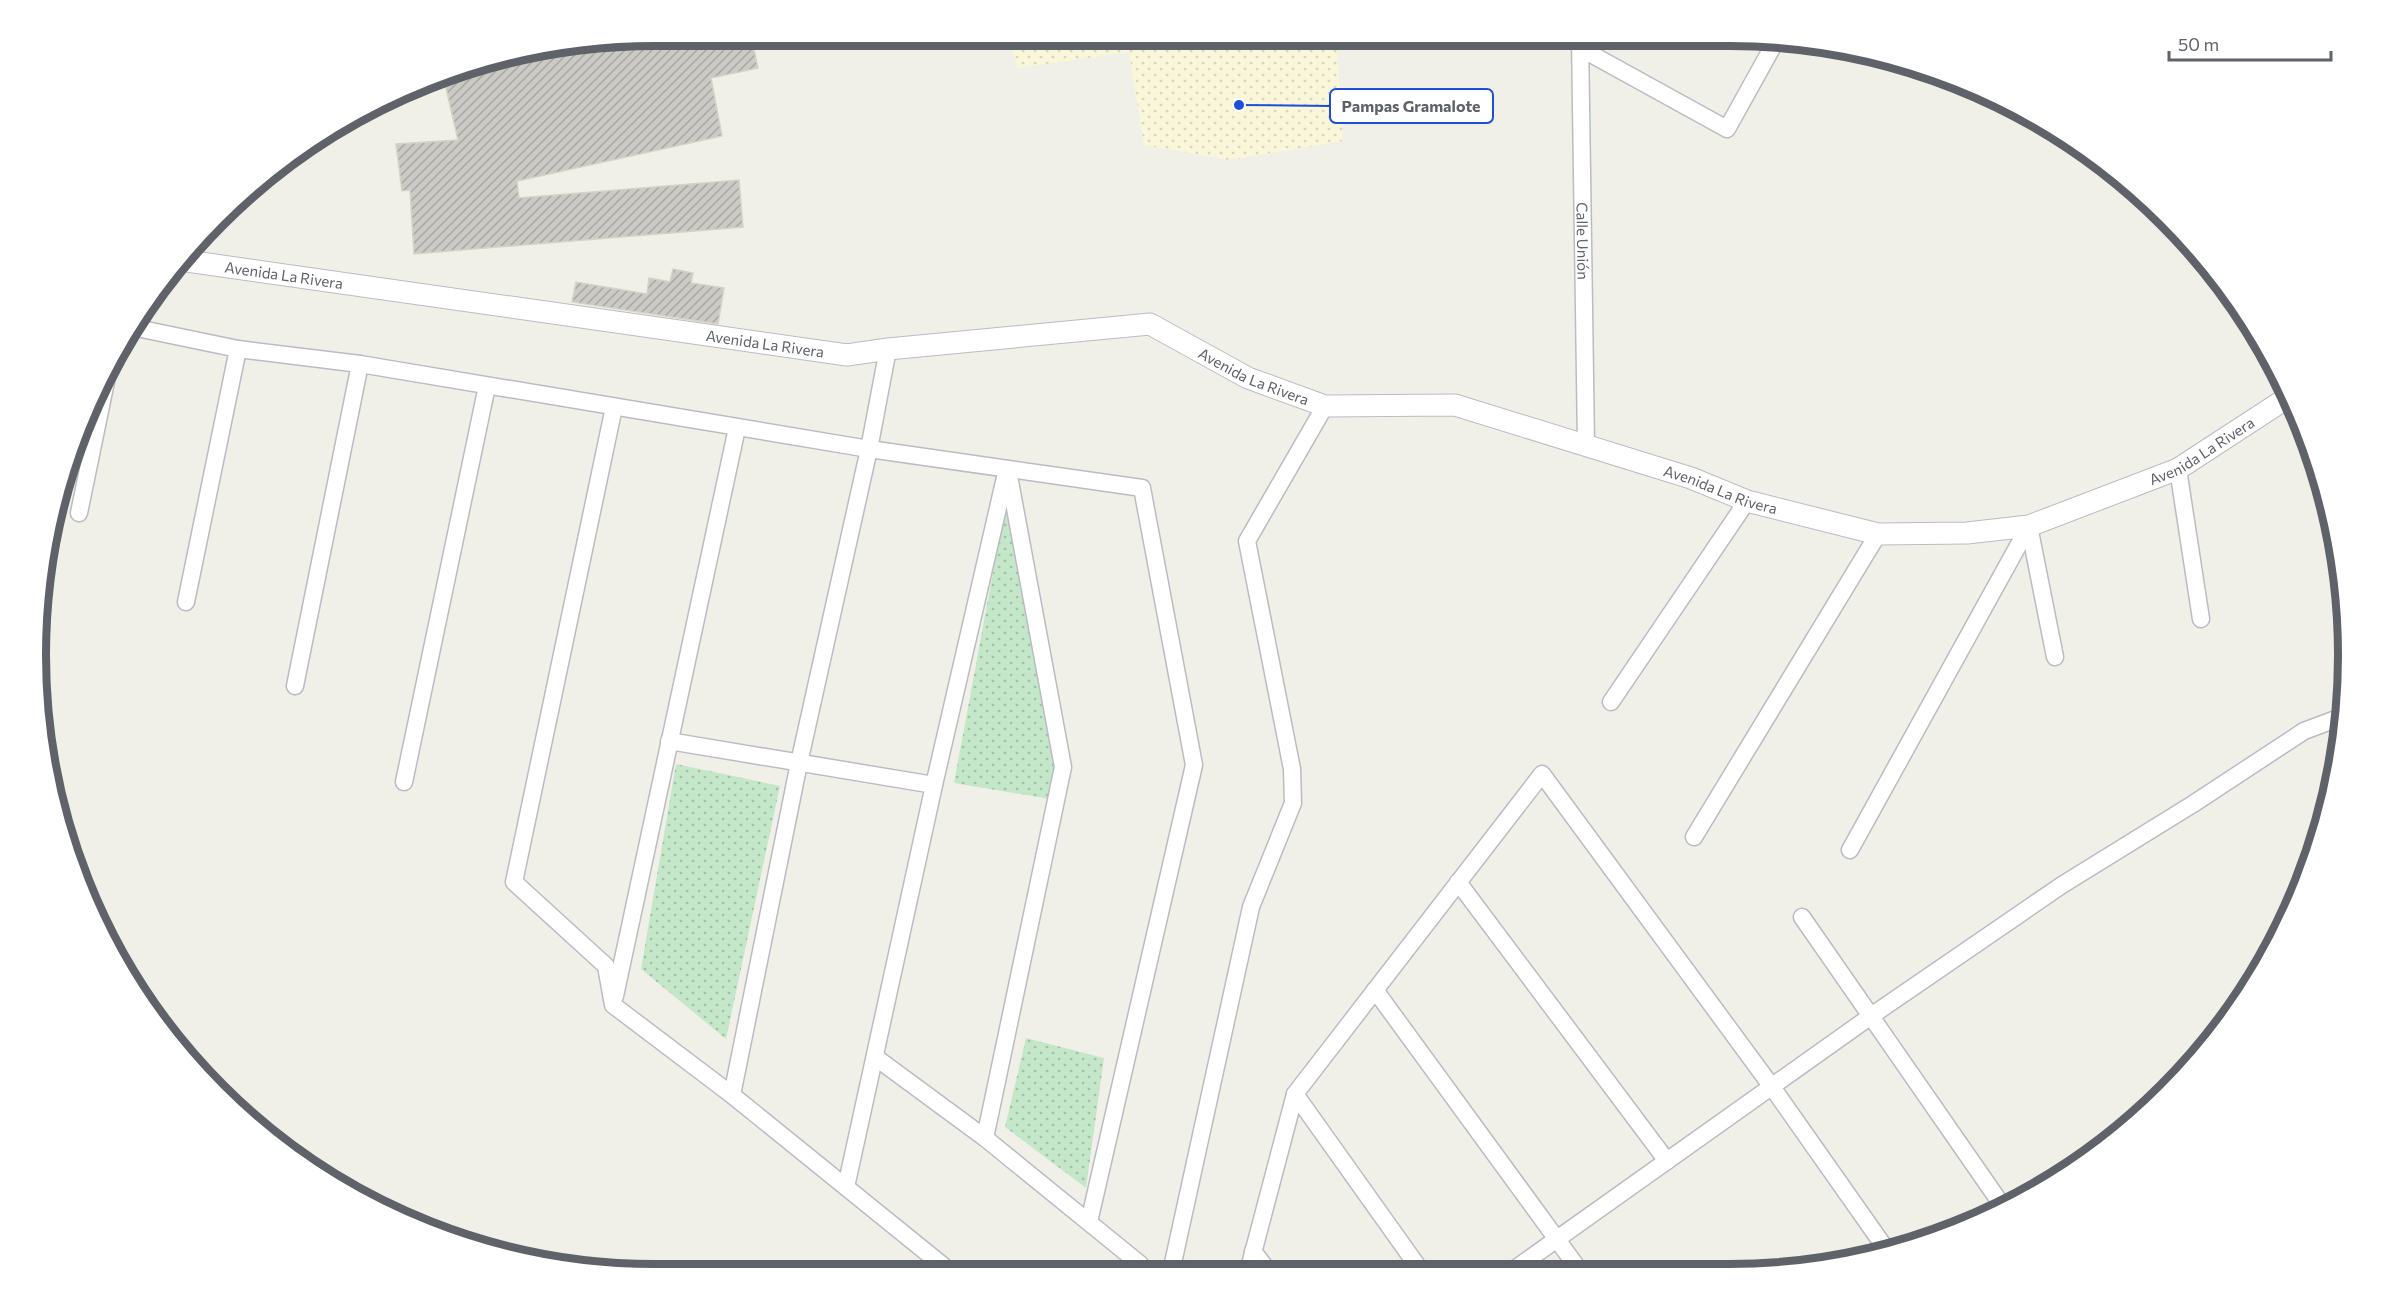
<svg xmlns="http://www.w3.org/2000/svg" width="2385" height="1311" viewBox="0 0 2385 1311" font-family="Commissioner,sans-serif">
  <defs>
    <pattern id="sand-dots" width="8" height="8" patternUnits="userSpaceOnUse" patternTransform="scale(1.5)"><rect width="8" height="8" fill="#faf6d9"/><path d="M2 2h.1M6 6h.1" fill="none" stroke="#d9d5bd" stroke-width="1.8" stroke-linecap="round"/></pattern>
    <pattern id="park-dots" width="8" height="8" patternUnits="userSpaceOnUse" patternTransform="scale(1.5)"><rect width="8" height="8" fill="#c5e7c9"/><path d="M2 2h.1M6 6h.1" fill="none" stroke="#a3bfa7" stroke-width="1.8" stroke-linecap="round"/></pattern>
    <pattern id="building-hatch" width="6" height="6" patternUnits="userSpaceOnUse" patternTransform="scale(1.5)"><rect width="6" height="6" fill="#cccac5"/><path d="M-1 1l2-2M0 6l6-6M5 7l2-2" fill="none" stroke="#a9a7a4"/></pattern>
  </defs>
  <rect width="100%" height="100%" fill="#f1f0e8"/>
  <path fill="url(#sand-dots)" d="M1010 36 1336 37 1343 141 1229 160 1144 145 1129 52 1017 68Z"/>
  <path fill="url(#park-dots)" d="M1006 502 1057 770 1050 799 954 783Z
    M676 764 780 786 726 1039 641 969Z
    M1026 1038 1104 1058 1086 1188 1005 1127Z"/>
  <path fill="url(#building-hatch)" stroke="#d6d2c6" stroke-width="1.5" d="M656 36H751L758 68 711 78 722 136 517 181 519 198 739 180 743 227 414 254 410 190 402 191 396 144 458 140 443 75 456 69 535 48Z
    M673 269 693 273 691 283 724 288 718 324 572 302 576 282 647 294 649 278 670 282Z"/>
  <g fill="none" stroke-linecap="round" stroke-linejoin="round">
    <g stroke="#babcc1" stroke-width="19">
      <g id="minor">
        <path id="s1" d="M1580 37 1586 445"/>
        <path d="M1580 48 1727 129 1777 39"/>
        <path d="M132 327 238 349 360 364 869 449 1142 488 1194 765 1089 1222"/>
        <path d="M614 407 514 882 606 966 613 1005 732 1095 952 1273"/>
        <path d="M2178 469 2201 619"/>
        <path d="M79 513 108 372"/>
        <path d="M2029 526 2055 657"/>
        <path d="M186 602 238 349"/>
        <path d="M295 686 360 364"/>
        <path d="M1611 702 1747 501"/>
        <path d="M669 741 934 785"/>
        <path d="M404 782 487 386"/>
        <path d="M1694 837 1878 534"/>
        <path d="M1850 850 2029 526"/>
        <path d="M1458 882 1667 1161"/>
        <path d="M1802 917 2004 1208"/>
        <path d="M1375 990 1580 1271"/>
        <path d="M615 996 737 428"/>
        <path d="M875 1057 985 1138 1140 1264"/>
        <path d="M1295 1094 1421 1271"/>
        <path d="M732 1095 799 763 869 449 888 349"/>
        <path d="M985 1138 1063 767 1009 476"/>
        <path d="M846 1187 934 785 1007 469"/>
        <path d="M1253 1251 1269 1272"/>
        <path d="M1512 1271 1871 1016 2062 885 2193 804 2304 731 2344 716"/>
        <path d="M1171 1272 1251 907 1293 803 1292 769 1247 541 1325 406"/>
        <path d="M1248 1272 1295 1094 1542 774 1772 1087 1886 1249"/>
      </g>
    </g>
    <g stroke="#babcc1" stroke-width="23">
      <g id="tertiary">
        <path id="s2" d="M180 260 847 355 888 349 1150 324 1248 378 1325 406 1455 405 1691 478 1747 501 1878 534 1967 533 2029 526 2178 469 2290 396"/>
      </g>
    </g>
    <use href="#minor" stroke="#fff" stroke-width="16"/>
    <use href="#tertiary" stroke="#fff" stroke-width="21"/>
  </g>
  <g text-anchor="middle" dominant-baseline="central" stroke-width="4.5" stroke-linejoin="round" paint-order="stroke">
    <g font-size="15" fill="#5f6268" stroke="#fff">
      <text stroke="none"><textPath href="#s1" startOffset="204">Calle Unión</textPath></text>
      <text stroke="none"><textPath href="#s2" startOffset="105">Avenida La Rivera</textPath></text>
      <text stroke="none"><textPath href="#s2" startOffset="591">Avenida La Rivera</textPath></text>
      <text stroke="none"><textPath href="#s2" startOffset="1095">Avenida La Rivera</textPath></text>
      <text stroke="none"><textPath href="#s2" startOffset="2085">Avenida La Rivera</textPath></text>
      <text stroke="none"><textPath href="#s2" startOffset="1581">Avenida La Rivera</textPath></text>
    </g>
  </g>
  <path d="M0 0H2385V1311H0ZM655 46H1729A609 609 0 0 1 2338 655V655A609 609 0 0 1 1729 1264H655A609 609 0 0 1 46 655V655A609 609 0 0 1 655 46Z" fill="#fff" fill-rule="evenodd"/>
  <path fill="none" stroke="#5f6268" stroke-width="8" d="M655 46H1729A609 609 0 0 1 2338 655V655A609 609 0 0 1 1729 1264H655A609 609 0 0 1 46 655V655A609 609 0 0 1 655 46Z"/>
  <path fill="none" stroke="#1d4ed8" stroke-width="2" d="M1239 105L1330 106"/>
  <circle fill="#1d4ed8" stroke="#fff" stroke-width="2" cx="1239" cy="105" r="6"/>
  <rect fill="#fff" stroke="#1d4ed8" stroke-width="2" x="1330" y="89" width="163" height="34" rx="6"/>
  <g font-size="16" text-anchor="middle" font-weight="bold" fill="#5f6268">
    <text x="1411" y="112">Pampas Gramalote</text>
  </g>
  <path d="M2169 51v9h162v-9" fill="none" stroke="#5f6268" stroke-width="3"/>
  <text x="2178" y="51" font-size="18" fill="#5f6268" stroke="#ffffff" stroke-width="4.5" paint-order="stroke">50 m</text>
</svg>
